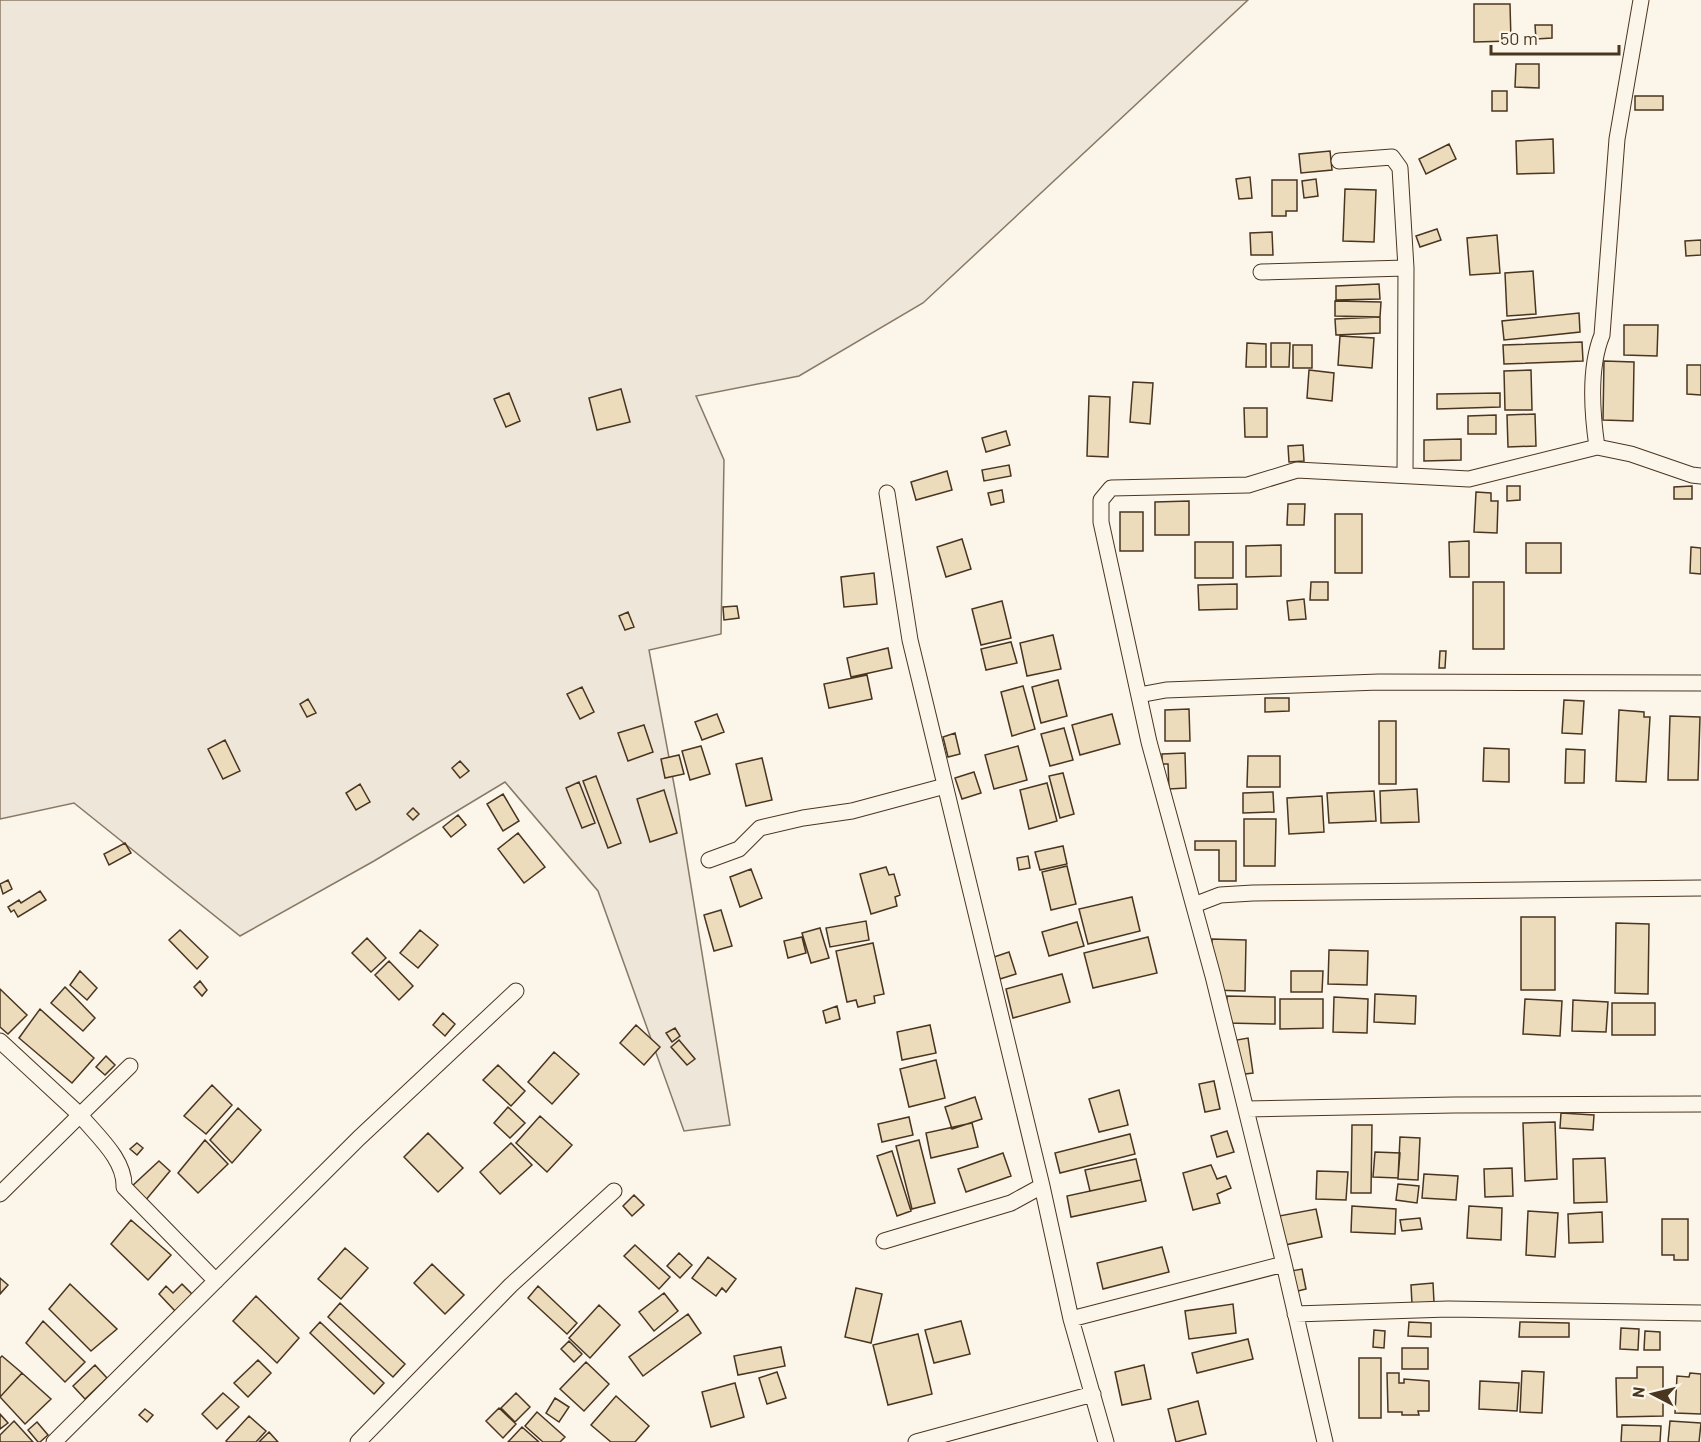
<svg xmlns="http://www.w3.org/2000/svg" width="1701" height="1442" viewBox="0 0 1701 1442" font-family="Barlow,sans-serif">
  <rect width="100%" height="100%" fill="#fbf6e9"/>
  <path fill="#ede6d9" stroke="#887966" stroke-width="1.5" d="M0 0H1248L923 303 799 376 696 396 724 460 721 634 649 650 678 806 730 1125 684 1131 598 891 505 782 374 861 240 936 74 803 0 819Z"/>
  <path fill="#ecdcbc" stroke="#4a3520" stroke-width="1.5" d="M1474 4H1510L1511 41 1474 42Z
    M1535 25H1552V38L1536 39Z
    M1516 64H1539V88L1515 87Z
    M1492 91H1507V111H1492Z
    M1635 96H1663V110H1635Z
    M1553 139 1554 173 1517 174 1516 141Z
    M1449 144 1456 159 1426 174 1419 159Z
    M1330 151 1332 170 1301 173 1299 154Z
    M1250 177 1252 198 1239 199 1236 179Z
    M1316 179 1318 196 1304 198 1302 181Z
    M1272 180H1297V211H1286V216H1272Z
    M1345 189 1376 190 1374 242 1343 241Z
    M1437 229 1441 240 1420 247 1416 236Z
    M1272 232 1273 255H1251L1250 233Z
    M1497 235 1500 273 1470 275 1467 238Z
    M1701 240V255L1686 256 1685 241Z
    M1533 271 1536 314 1507 316 1505 273Z
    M1379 284 1380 299 1336 300V286Z
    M1335 301 1381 302 1380 317 1335 316Z
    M1579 313 1580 332 1504 340 1502 321Z
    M1380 317V333L1336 335 1335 319Z
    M1624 325H1658L1657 356 1624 355Z
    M1340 336 1374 338 1372 368 1338 365Z
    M1582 342 1583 361 1504 364 1503 345Z
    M1247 343 1266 344V367H1246Z
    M1271 343H1290L1289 367H1271Z
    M1293 345H1312V368H1293Z
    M1604 361 1634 362 1633 421 1603 420Z
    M1687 365H1701V395L1687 394Z
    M1309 370 1334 373 1332 401 1307 398Z
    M1531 370 1532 410H1505L1504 371Z
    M1133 382 1153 383 1150 424 1130 422Z
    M621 389 630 422 597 430 589 398Z
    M509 393 520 421 506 427 494 399Z
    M1500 393V407L1437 409V394Z
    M1089 396 1110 397 1108 457 1087 456Z
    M1244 408H1267V437H1245Z
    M1535 414 1536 446 1508 447 1507 415Z
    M1496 415V434H1468V416Z
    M1006 431 1010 445 986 452 982 438Z
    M1461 439V460L1424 461V440Z
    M1303 445 1304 461 1289 462 1288 446Z
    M1009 465 1011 476 984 481 982 470Z
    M947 471 952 490 916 500 911 482Z
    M1507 486H1520V500L1507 501Z
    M1692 486V499H1674V487Z
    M1002 490 1004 502 991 505 988 493Z
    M1476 492 1491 493V501H1498L1497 533 1474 532Z
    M1189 501V535H1155V502Z
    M1288 504H1305L1304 525H1287Z
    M1120 512H1143V551H1120Z
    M1335 514H1362V573H1335Z
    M962 539 971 569 946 577 937 547Z
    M1469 541V577H1450L1449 542Z
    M1195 542H1233V578H1195Z
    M1526 543H1561V573H1526Z
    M1281 545V576L1246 577V546Z
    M1691 547 1701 548V574L1690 573Z
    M874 573 877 604 844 607 841 577Z
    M1311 582H1328V600H1310Z
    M1473 582H1504V649H1473Z
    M1237 584V609L1199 610 1198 585Z
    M1304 599 1306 619 1289 620 1287 601Z
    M1002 601 1011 638 981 645 972 609Z
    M737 606 739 618 724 620 723 607Z
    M628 612 634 627 625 630 619 616Z
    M1053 635 1061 669 1027 676 1020 643Z
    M1011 642 1017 663 986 670 981 649Z
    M888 648 892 668 851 677 847 658Z
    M1440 651H1446L1445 668H1439Z
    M867 675 872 699 829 708 824 684Z
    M1058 680 1067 716 1041 723 1032 687Z
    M1023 686 1035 729 1012 736 1001 692Z
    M582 687 594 712 580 719 567 694Z
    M1265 698H1289V711L1265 712Z
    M308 699 316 713 307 717 300 704Z
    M1564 700 1584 701 1582 734 1562 733Z
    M1189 709 1190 741H1165V710Z
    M1619 710 1644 712V717H1650L1646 782 1616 781Z
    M717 714 724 732 702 740 695 722Z
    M1112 714 1120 744 1080 755 1072 725Z
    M1670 716 1700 717 1698 780H1668Z
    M1379 721H1396V784H1379Z
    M644 725 653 752 628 761 618 733Z
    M1064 728 1073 760 1050 766 1041 734Z
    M955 733 960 754 948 757 943 737Z
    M225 740 240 771 223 779 208 749Z
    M701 746 710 774 690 780 682 751Z
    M1018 746 1027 780 994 789 985 755Z
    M1484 748 1509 749V782L1483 781Z
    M1566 749 1585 750 1584 783H1565Z
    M1185 753 1186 788 1169 789 1168 764H1162V754Z
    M679 755 684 774 665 778 661 759Z
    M1248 756H1280V787H1247Z
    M762 758 772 800 746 806 736 764Z
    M460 761 469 771 460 778 452 768Z
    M974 772 981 793 962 799 955 778Z
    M1063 773 1074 814 1060 818 1049 776Z
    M596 776 621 843 608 848 583 781Z
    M579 782 595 823 582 828 566 788Z
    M1047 783 1057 821 1029 829 1020 790Z
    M360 784 370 802 356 810 346 793Z
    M1417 789 1419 822 1381 823 1380 791Z
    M664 790 677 833 650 842 637 799Z
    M1374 791 1376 821 1329 823 1327 793Z
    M1273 792 1274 812 1243 813V793Z
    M503 794 519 821 503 831 487 804Z
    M1322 796 1324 832 1289 834 1287 798Z
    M413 808 419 814 413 820 407 814Z
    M458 815 466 825 451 837 443 827Z
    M1244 819H1276L1275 866H1244Z
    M518 833 545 867 524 883 498 849Z
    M1195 841H1236V881H1219V850H1195Z
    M125 843 131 853 109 865 104 854Z
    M1063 846 1067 864 1040 870 1035 852Z
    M1028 856 1030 868 1019 870 1017 858Z
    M1067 866 1076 904 1051 910 1042 872Z
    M886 867 889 875 894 874 900 895 895 897 897 906 871 914 860 874Z
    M751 869 762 898 740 907 730 877Z
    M8 880 12 889 3 894 0 884Z
    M40 891 46 900 18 917 14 910 11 912 8 907 19 900 21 903Z
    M1132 897 1140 931 1088 944 1079 909Z
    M721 910 732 946 714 951 704 915Z
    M1521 917H1555V990H1521Z
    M866 921 869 940 830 947 826 928Z
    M1077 922 1084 946 1049 956 1042 932Z
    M1616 923 1649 924 1648 994 1615 993Z
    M820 928 829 958 811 963 802 933Z
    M180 930 208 957 197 969 169 940Z
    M420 930 438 945 418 968 400 953Z
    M802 937 806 953 788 958 784 941Z
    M1148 937 1157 973 1093 988 1084 953Z
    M367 938 386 958 371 972 352 953Z
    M1212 939 1246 940 1245 991 1211 990Z
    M873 943 884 994 874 996 875 1003 858 1007 856 1000 847 1002 836 951Z
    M1329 950 1368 951 1367 985 1328 984Z
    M1009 952 1016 974 1000 979 994 957Z
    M389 961 413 986 399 1000 375 975Z
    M80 971 97 988 87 1000 70 985Z
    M1291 971H1323L1322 992H1291Z
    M1062 974 1070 1002 1013 1018 1006 989Z
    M200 981 207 990 202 996 194 987Z
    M65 987 95 1018 83 1031 51 1003Z
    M0 989 27 1015 8 1034 0 1027Z
    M1375 994 1416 996 1415 1024 1374 1022Z
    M1227 996 1275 997V1024L1226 1023Z
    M1334 997 1368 999 1367 1033 1333 1032Z
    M1280 999H1323V1028L1280 1029Z
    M1525 999 1562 1001 1560 1036 1523 1034Z
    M1573 1000 1608 1002 1606 1032 1572 1031Z
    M1612 1003H1655V1035H1612Z
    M837 1006 840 1019 826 1023 823 1011Z
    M40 1009 94 1058 72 1083 19 1038Z
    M443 1013 455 1024 445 1036 433 1025Z
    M636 1025 660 1047 644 1065 620 1043Z
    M930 1025 936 1053 902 1060 897 1032Z
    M675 1028 680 1036 672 1042 666 1033Z
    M1248 1038 1253 1073 1237 1075 1231 1041Z
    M679 1040 695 1059 687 1065 671 1047Z
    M554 1052 579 1074 552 1104 528 1082Z
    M106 1056 115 1065 105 1075 96 1067Z
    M936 1060 945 1098 909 1107 900 1069Z
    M498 1065 525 1091 511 1106 483 1080Z
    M1214 1081 1220 1109 1205 1112 1199 1084Z
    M212 1085 232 1105 206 1134 184 1116Z
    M1119 1090 1128 1125 1099 1132 1089 1099Z
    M975 1097 982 1119 952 1129 945 1107Z
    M508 1107 525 1123 510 1138 494 1123Z
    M238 1108 261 1130 232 1163 210 1140Z
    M1561 1113 1594 1115 1593 1130 1560 1128Z
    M540 1116 572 1145 547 1172 516 1143Z
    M909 1117 913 1135 882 1142 878 1124Z
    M1555 1122 1557 1179 1525 1181 1523 1123Z
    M972 1123 978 1147 931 1158 926 1133Z
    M1352 1125H1372L1371 1193H1351Z
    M1227 1131 1234 1152 1217 1157 1211 1136Z
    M428 1133 463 1168 438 1192 404 1157Z
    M1130 1134 1135 1154 1060 1173 1055 1153Z
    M1400 1137 1420 1138 1418 1180 1398 1179Z
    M205 1140 228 1164 198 1193 178 1173Z
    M919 1140 935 1203 912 1209 896 1146Z
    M137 1143 143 1148 137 1155 130 1149Z
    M511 1143 532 1165 500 1194 480 1172Z
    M892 1151 911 1211 897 1216 877 1156Z
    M1375 1152 1400 1153 1398 1178 1373 1177Z
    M1003 1153 1011 1176 966 1192 958 1169Z
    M1605 1158 1607 1202 1574 1203 1573 1159Z
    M1136 1159 1141 1180 1090 1191 1085 1170Z
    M159 1161 170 1171 145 1201 130 1188Z
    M1211 1165 1217 1179 1226 1176 1231 1188 1217 1194 1220 1203 1193 1210 1183 1173Z
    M1512 1168 1513 1196 1485 1197 1484 1169Z
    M1317 1171 1348 1172 1346 1200 1316 1199Z
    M1424 1174 1458 1176 1456 1200 1422 1198Z
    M1141 1180 1146 1201 1071 1217 1067 1196Z
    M1398 1184 1419 1186 1417 1203 1396 1200Z
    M634 1195 644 1205 632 1216 623 1206Z
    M1352 1206 1396 1209 1395 1234 1351 1232Z
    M1469 1206 1502 1208 1501 1240 1467 1238Z
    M1316 1209 1322 1237 1285 1245 1279 1216Z
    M1528 1211 1558 1213 1555 1257 1526 1255Z
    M1602 1212 1603 1242 1569 1243 1568 1214Z
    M1420 1218 1422 1229 1402 1231 1400 1220Z
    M1662 1219H1688V1260H1674V1255H1662Z
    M131 1220 171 1255 148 1280 111 1244Z
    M635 1245 670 1277 659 1289 624 1256Z
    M1162 1247 1169 1272 1103 1289 1097 1263Z
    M345 1248 368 1268 341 1299 318 1279Z
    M679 1253 692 1265 680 1278 667 1266Z
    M708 1257 736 1279 726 1292 722 1288 716 1296 692 1278Z
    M432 1264 464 1295 445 1314 414 1283Z
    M1302 1269 1306 1289 1294 1292 1291 1271Z
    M0 1278 8 1285 0 1294Z
    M1433 1283 1434 1302 1412 1304 1411 1285Z
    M70 1284 117 1329 91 1351 49 1309Z
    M182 1284 194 1296 176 1312 159 1294 166 1286 173 1293Z
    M538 1286 577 1323 567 1334 528 1298Z
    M856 1288 882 1294 871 1343 845 1337Z
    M664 1293 678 1311 654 1331 639 1312Z
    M256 1296 299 1338 277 1363 233 1321Z
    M340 1303 405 1364 393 1377 328 1317Z
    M1233 1304 1236 1333 1189 1339 1185 1311Z
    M599 1305 620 1325 590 1358 569 1338Z
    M688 1314 701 1333 643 1376 629 1357Z
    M43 1321 85 1362 65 1382 26 1343Z
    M961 1321 970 1354 934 1363 925 1330Z
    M320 1322 384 1383 374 1394 310 1333Z
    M1409 1322 1431 1323V1337L1408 1336Z
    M1520 1322 1569 1323V1337H1519Z
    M1621 1328 1639 1329 1638 1350 1620 1349Z
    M1374 1330 1385 1331 1384 1348 1373 1347Z
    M1645 1331 1660 1332V1350H1644Z
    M918 1334 932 1394 888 1405 873 1345Z
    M1248 1339 1253 1359 1197 1373 1192 1353Z
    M569 1341 582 1354 574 1362 561 1349Z
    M781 1347 785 1366 738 1375 734 1356Z
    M1402 1348H1428V1369H1402Z
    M2 1356 22 1373 0 1397V1358Z
    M1359 1358H1381V1418H1359Z
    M258 1360 271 1373 248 1397 234 1383Z
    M586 1362 609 1384 584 1411 560 1389Z
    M95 1365 107 1378 85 1399 73 1386Z
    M1144 1365 1151 1399 1122 1405 1115 1372Z
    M1637 1367H1663V1416L1617 1417 1616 1378H1637Z
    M1522 1371 1544 1372 1542 1413 1520 1412Z
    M777 1372 786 1398 767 1404 759 1378Z
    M22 1373 51 1399 25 1424 0 1397Z
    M1387 1373H1399V1383H1404V1379L1429 1381V1411H1418L1419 1415H1402V1412H1388Z
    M1690 1373 1701 1374V1414L1675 1413 1677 1376 1689 1377Z
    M1480 1381 1519 1383 1517 1411 1479 1409Z
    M735 1383 744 1417 711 1427 702 1392Z
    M223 1393 239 1407 217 1429 202 1414Z
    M516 1393 530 1407 515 1422 501 1408Z
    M616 1396 649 1426 635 1442H611L591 1425Z
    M555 1398 569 1407 559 1422 546 1413Z
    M1198 1401 1206 1434 1176 1442 1168 1409Z
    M499 1408 516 1424 503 1438 486 1421Z
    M145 1409 153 1415 147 1422 139 1415Z
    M537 1412 565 1437 560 1442H543L525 1426Z
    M0 1414 8 1423 0 1429Z
    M249 1416 266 1431 256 1442H227L226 1441Z
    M14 1421 33 1442H0V1435Z
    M1670 1421 1701 1423 1699 1442H1668Z
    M37 1422 48 1435 40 1442H38L28 1430Z
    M1622 1425 1661 1426 1660 1442H1621Z
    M522 1427 539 1442H508Z
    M269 1432 278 1442H259Z"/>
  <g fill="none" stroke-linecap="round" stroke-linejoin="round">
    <g stroke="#4a3520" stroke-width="17">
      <path id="street" d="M1339 161 1392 157 1400 168 1406 268 1405 475
        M1261 272 1406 268
        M1597 447C1592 413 1589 367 1602 335L1617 139 1641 0
        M887 493 910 640 1042 1186 1071 1319 1106 1442
        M1139 695 1166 690 1379 682 1701 683
        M709 860 739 849 760 828 803 818 852 811 945 786
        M1194 905 1220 895 1253 893 1701 888
        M0 1041 80 1115 0 1194
        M130 1066 80 1115C97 1136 125 1159 124 1187L216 1281
        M1246 1109 1454 1105 1701 1104
        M884 1241 1011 1203 1042 1186
        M1295 1314 1448 1309 1701 1313
        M1071 1319 1284 1264
        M54 1442 359 1138 516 991
        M358 1442 511 1285 614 1191
        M916 1442 1093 1394
        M1325 1442 1284 1264 1213 976 1149 742 1101 522V500L1111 488 1248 485 1297 470 1469 479 1597 447 1631 454 1692 475 1701 476"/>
    </g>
    <use href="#street" stroke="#fbf6e9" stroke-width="15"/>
  </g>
  <g transform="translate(1653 1394) rotate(277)" stroke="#fbf6e9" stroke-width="4.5" paint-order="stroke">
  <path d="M0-4.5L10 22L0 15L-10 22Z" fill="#4a3520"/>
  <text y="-9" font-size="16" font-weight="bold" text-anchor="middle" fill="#4a3520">N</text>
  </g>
  <path d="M1491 45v9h128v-9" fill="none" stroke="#4a3520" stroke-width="3"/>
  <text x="1500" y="45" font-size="18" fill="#4a3520" stroke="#fbf6e9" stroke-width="4.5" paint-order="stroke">50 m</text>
</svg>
